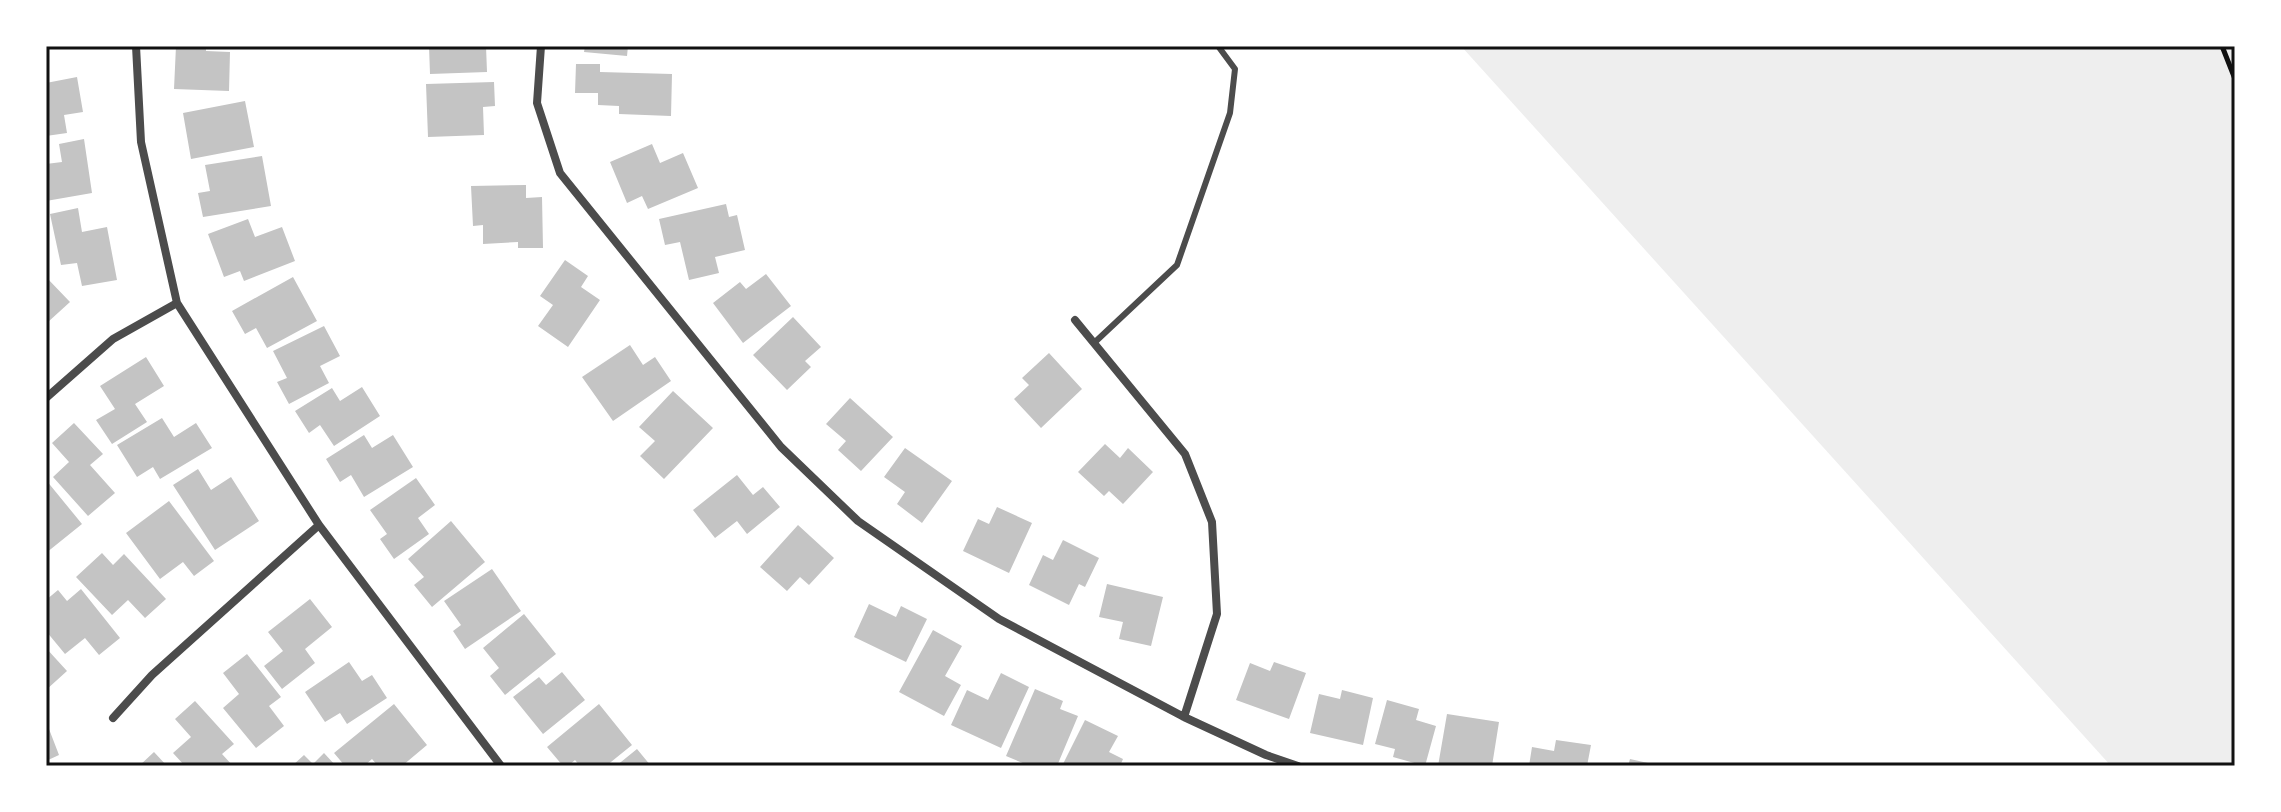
<svg xmlns="http://www.w3.org/2000/svg" width="2281" height="812" viewBox="0 0 2281 812" font-family="'Asap Condensed',sans-serif">
  <rect width="100%" height="100%" fill="#fff"/>
  <path fill="#eee" d="M1461 46H2235V766H2111Z"/>
  <path fill="#c4c4c4" d="M176 46H206V51L230 52 229 91 174 89Z
    M429 46H486L487 72 430 74Z
    M585 46H628L627 56 584 52Z
    M576 64H600V72L672 74 671 116 619 114V106L598 105V93H575Z
    M77 77 83 112 64 115 67 133 46 136V83Z
    M494 82 495 106 483 107 484 135 428 137 426 84Z
    M245 101 254 147 191 159 183 113Z
    M84 139 92 193 46 201V164L62 162 59 144Z
    M652 144 660 163 683 153 698 188 648 209 642 196 627 203 610 162Z
    M262 156 271 206 203 217 198 193 210 191 205 165Z
    M526 185V198L542 197 543 248H518V242L483 244V225L473 226 471 186Z
    M726 204 729 217 737 215 745 250 715 257 719 273 689 280 680 242 665 245 659 219Z
    M78 208 82 232 107 227 117 280 82 286 77 263 61 265 50 214Z
    M248 219 255 237 282 227 295 261 244 281 240 271 224 277 208 234Z
    M565 260 588 276 581 287 600 300 568 347 538 326 553 305 540 296Z
    M766 274 791 306 743 343 713 303 740 282 746 289Z
    M46 277 70 302 48 322 46 320Z
    M293 277 317 321 267 348 256 328 245 334 232 311Z
    M793 317 821 347 805 361 811 367 787 390 753 355Z
    M324 326 340 356 320 366 329 383 289 404 277 382 287 378 273 351Z
    M630 345 643 365 655 357 671 381 613 421 582 377Z
    M1049 353 1082 389 1041 428 1014 399 1029 385 1022 378Z
    M146 357 164 386 135 404 147 422 112 444 96 420 115 409 100 386Z
    M362 387 380 416 334 446 320 425 309 433 295 411 332 388 340 401Z
    M673 391 713 428 664 479 640 456 655 441 639 427Z
    M850 398 893 437 861 471 838 450 846 441 826 424Z
    M162 418 174 437 196 423 212 448 160 479 153 467 137 477 117 445Z
    M74 423 103 454 90 465 115 493 88 516 53 477 69 462 52 443Z
    M364 435 372 448 393 435 413 467 364 497 351 475 340 482 326 459Z
    M1105 444 1120 458 1128 448 1153 472 1123 504 1109 491 1104 496 1078 472Z
    M905 448 952 481 922 523 897 504 905 492 884 477Z
    M198 469 211 490 231 477 259 521 215 550 173 485Z
    M737 475 753 495 763 487 780 507 747 534 737 521 715 538 693 510Z
    M416 478 435 505 418 518 429 534 394 559 380 539 387 534 370 510Z
    M46 480 82 524 46 553Z
    M169 501 214 561 194 576 183 562 160 579 126 533Z
    M997 507 1032 523 1009 573 963 551 978 519 989 524Z
    M451 521 485 562 432 607 414 585 424 577 408 559Z
    M798 525 834 558 809 585 800 577 787 591 760 567Z
    M1063 540 1099 558 1085 587 1079 584 1069 605 1029 585 1043 555 1053 560Z
    M102 553 113 565 124 554 166 599 145 618 128 600 112 615 76 577Z
    M492 569 521 611 465 649 453 631 461 625 444 601Z
    M1107 584 1163 597 1151 646 1119 639 1123 622 1099 617Z
    M81 589 120 638 99 655 85 638 65 654 46 631V600L58 590 67 601Z
    M310 599 332 627 305 649 315 663 282 689 264 666 283 651 268 632Z
    M869 604 896 617 901 606 927 619 906 662 854 637Z
    M524 614 556 654 505 695 490 676 499 668 483 648Z
    M933 630 962 646 945 676 961 685 944 716 899 692Z
    M46 648 67 671 46 690Z
    M247 654 281 697 269 706 284 726 256 748 223 708 239 694 223 673Z
    M349 662 362 681 372 675 387 698 347 724 340 713 325 722 305 692Z
    M1274 662 1306 673 1289 719 1236 700 1250 663 1270 671Z
    M562 672 585 700 543 734 513 697 539 677 546 685Z
    M1001 673 1029 687 1001 748 951 725 967 690 988 700Z
    M1035 689 1063 701 1060 709 1078 716 1057 766H1030L1006 756Z
    M1342 690 1373 698 1363 745 1310 733 1319 694 1340 699Z
    M1387 700 1419 709 1416 720 1436 726 1425 766 1393 757 1395 749 1375 744Z
    M195 701 234 744 222 754 233 766H185L173 753 191 737 175 719Z
    M394 704 427 745 402 766H378L372 759 364 766H345L334 753Z
    M599 704 632 745 606 766H580L575 760 568 766H563L547 747Z
    M1447 714 1499 722 1492 766H1438Z
    M1085 720 1118 736 1109 752 1123 759 1120 766H1062Z
    M49 729 59 755 46 761V730Z
    M1556 740 1591 745 1587 766H1529L1532 747 1554 751Z
    M637 749 651 766H616Z
    M154 752 167 766H139Z
    M324 753 336 766H292L304 755 313 764Z
    M1630 759 1657 765V766H1628Z"/>
  <g fill="none" stroke-linecap="round" stroke-linejoin="round">
    <path stroke="#111" stroke-width="5" d="M2222 46 2235 79"/>
    <path stroke="#4c4c4c" stroke-width="6" d="M1094 343 1177 265 1230 113 1235 69 1218 46"/>
    <path stroke="#4c4c4c" stroke-width="8" d="M136 46 141 142 177 303 319 525 501 766
      M541 46 537 103 560 173 781 447 858 521 999 619 1184 717 1266 755 1298 766
      M1075 320 1185 454 1212 522 1217 614 1184 717
      M46 398 113 339 177 303
      M113 718 152 675 319 525"/>
  </g>
  <rect width="2281" height="812" fill="none" stroke="#ffffff" stroke-width="96"/>
  <rect x="48" y="48" width="2185" height="716" fill="none" stroke="#111" stroke-width="3"/>
</svg>
